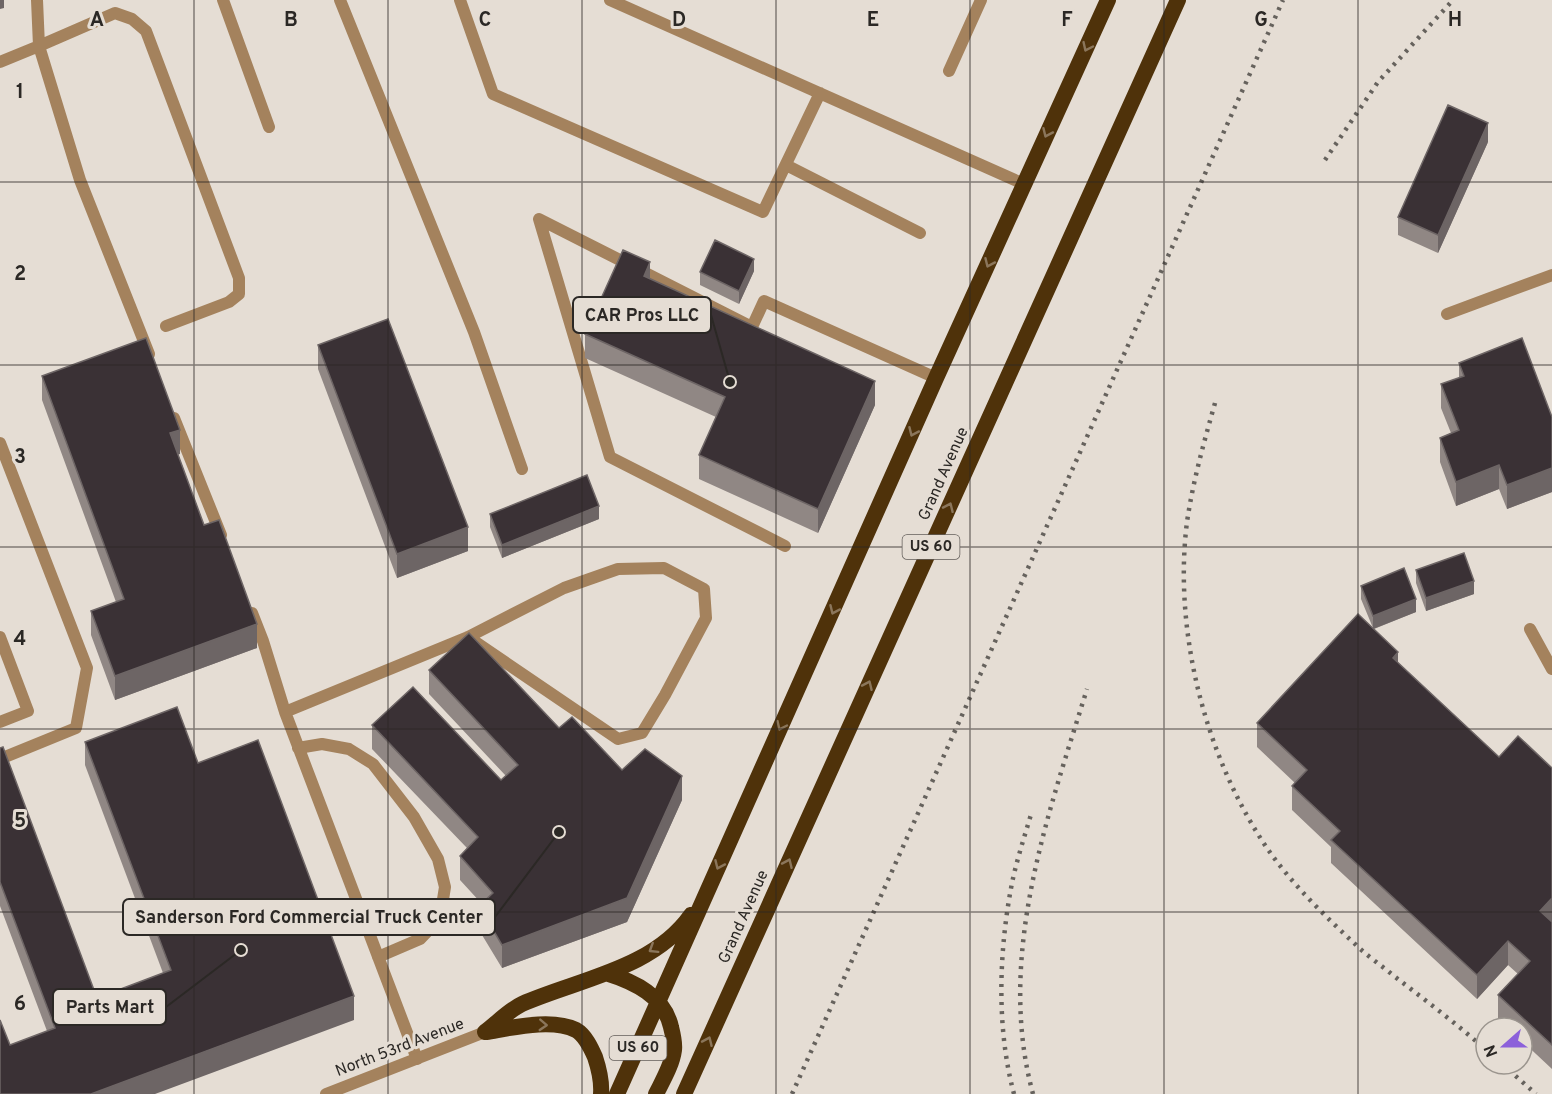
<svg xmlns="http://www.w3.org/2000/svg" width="1552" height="1094" viewBox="0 0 1552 1094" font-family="Overpass,sans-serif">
  <rect width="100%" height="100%" fill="#e5ddd4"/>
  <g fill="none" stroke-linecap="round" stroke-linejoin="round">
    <path stroke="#a4825d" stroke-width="12" d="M37 0 39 46 115 13 132 19 146 31 239 278V294L229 302 166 326
      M223 0 269 127
      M340 0 474 332 522 469
      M460 0 493 94 763 212 820 93
      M610 0 1024 184
      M0 62 39 46 80 180 149 354
      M949 71 981 0
      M786 165 920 233
      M174 418 221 535
      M0 443 87 668 76 728 0 759
      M785 546 610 457 539 219 752 327 764 301 936 378
      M252 613 263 641 285 712 417 1059
      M1530 629 1552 669
      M0 637 28 711 0 722
      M285 712 468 637 564 588 618 569 664 568 704 589 706 618 665 695 642 733 618 739 468 637
      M298 748 322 744 349 749 373 764 414 817 438 859 445 887 440 918 420 939 378 957"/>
    <path stroke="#a4825d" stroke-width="12" d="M1447 314 1552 275
      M326 1094 485 1032"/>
    <path stroke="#4f320a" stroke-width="16" d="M606 973C635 982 664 996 671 1027 673 1035 675 1043 674 1050 672 1065 663 1080 656 1094
      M485 1032C497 1023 509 1010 522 1004 579 979 653 969 691 915
      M486 1032C511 1028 552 1018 576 1030 585 1035 591 1048 595 1057 599 1069 602 1081 601 1094
      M617 1094 936 378 1108 0
      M684 1094 1178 0"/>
    <path stroke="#66625d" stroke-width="4.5" stroke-dasharray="3 6" stroke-linecap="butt" d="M1325 160 1378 82 1453 0
      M1215 403C1204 442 1193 481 1187 522 1173 632 1206 760 1269 851 1293 885 1325 916 1355 944 1367 956 1381 965 1394 976 1425 1000 1457 1024 1486 1050
      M1502 1064 1536 1094
      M792 1094 1283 0
      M1014 1094C996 1027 999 950 1012 883 1017 859 1025 835 1032 811
      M1033 1094C996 958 1047 818 1087 689"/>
  </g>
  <path fill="#908784" d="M1488 142 1438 253 1398 235V217Z
    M754 271 739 304 700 285V272Z
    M650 279 875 405 818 533 699 479V455L716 417 585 358V334Z
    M318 345 468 551 397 578 318 369Z
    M1459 363 1552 417V492L1507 509 1499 489 1456 506 1440 462V438L1451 433 1441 408V384L1459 378Z
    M42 376 180 454H178L204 525 257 648 115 700 91 635V611L116 602 42 400Z
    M490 514 599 519 502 558 490 527Z
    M1416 570 1474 594 1426 611 1416 583Z
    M1361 586 1416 612 1374 629 1398 663 1499 757 1552 768V1069L1522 1041V1028H1508L1498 1019V995L1518 974 1508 965 1477 999 1331 863V847L1292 810V786L1295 783 1257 747V723L1373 628 1361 599Z
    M429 670 559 728 622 770 682 800 627 922 502 968 479 930V906L482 904 460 880V856L467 848 372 749V725L501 780 506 776 429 694Z
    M85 742 198 763 354 1020 10 1045 47 1031 0 906V748L97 998 163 973 85 765Z"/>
  <path fill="#6d6565" d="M0 0H4V8L0 9Z
    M1488 123V142L1438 253V235Z
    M754 259V271L739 304V291Z
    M650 262V286L644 276Z
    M875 381V405L818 533V509Z
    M180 430V454L170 457V433Z
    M1499 465V489L1456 506V482Z
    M1552 468V492L1507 509V485Z
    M599 506V519L502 558V545Z
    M468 527V551L397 578V554Z
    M1474 581V594L1426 611V598Z
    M1416 599V612L1373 629V616Z
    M257 624V648L115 700V676Z
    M1398 652V676L1393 658Z
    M682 776V800L627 922 502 968V945Z
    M1552 898V922L1540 911Z
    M1508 941V965L1477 999V975Z
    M354 996V1020L155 1094H91Z"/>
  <path fill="#3a3135" stroke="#6d6565" stroke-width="1.5" d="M1448 105 1488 123 1438 235 1398 217Z
    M715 240 754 259 739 291 700 272Z
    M623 250 650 262 644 276 875 381 818 509 699 455 725 397 585 334Z
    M388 319 468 527 397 554 318 345Z
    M146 338 180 430 170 433 204 525 219 520 257 624 115 676 91 611 124 599 42 376Z
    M1522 338 1552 417V468L1507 485 1499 465 1456 482 1440 438 1459 430 1441 384 1464 376 1459 363Z
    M587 475 599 506 502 545 490 514Z
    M1464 553 1474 581 1426 598 1416 570Z
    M1404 568 1416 599 1373 616 1361 586Z
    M1358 614 1398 652 1393 658 1499 757 1518 736 1552 768V898L1540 911 1552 922V1045L1498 995 1530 961 1508 941 1477 975 1331 840 1340 831 1292 786 1307 770 1257 723Z
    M469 633 559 728 572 717 622 770 645 749 682 776 627 898 502 945 479 906 493 893 460 856 478 837 372 725 413 687 501 780 518 765 429 670Z
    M177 707 198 763 258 740 354 996 91 1094H0V1020L10 1045 55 1028 0 882V748L3 747 97 998 171 970 85 742Z"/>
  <defs><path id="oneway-chevron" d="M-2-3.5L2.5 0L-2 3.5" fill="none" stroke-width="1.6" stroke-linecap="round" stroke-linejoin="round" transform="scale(1.5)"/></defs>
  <g stroke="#8b765b">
    <use href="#oneway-chevron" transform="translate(1087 47) rotate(115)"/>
    <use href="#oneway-chevron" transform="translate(1047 133) rotate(114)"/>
    <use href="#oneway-chevron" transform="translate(989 263) rotate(114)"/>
    <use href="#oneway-chevron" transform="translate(913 432) rotate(114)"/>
    <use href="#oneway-chevron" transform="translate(949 507) rotate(-66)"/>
    <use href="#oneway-chevron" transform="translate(834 610) rotate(114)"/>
    <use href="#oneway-chevron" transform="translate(868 685) rotate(-66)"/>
    <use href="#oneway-chevron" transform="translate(781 726) rotate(115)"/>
    <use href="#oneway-chevron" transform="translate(788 863) rotate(-66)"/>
    <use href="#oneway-chevron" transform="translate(719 865) rotate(114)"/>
    <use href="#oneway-chevron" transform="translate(653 949) rotate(148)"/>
    <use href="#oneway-chevron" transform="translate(543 1025) rotate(3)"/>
    <use href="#oneway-chevron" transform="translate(708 1041) rotate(-66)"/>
  </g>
  <path fill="none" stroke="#2b2825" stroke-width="1.5" stroke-opacity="0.55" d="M194 0V1094M388 0V1094M582 0V1094M776 0V1094M970 0V1094M1164 0V1094M1358 0V1094M0 182H1552M0 365H1552M0 547H1552M0 729H1552M0 912H1552"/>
  <g text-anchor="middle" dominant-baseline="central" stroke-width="6" stroke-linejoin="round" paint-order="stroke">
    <g fill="#e5ddd4" stroke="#635e5a" stroke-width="1.5">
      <rect x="902.5" y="535" width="57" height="24" rx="4.5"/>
      <rect x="609.5" y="1036" width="57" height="24" rx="4.5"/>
    </g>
    <g font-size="15" font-weight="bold" fill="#2b2825">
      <text x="931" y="547">US 60</text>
      <text x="638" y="1048">US 60</text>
    </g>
    <g font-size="16" fill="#2b2825" stroke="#e5ddd4">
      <text transform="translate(944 474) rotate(-66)">Grand Avenue</text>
      <text transform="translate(744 917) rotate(-66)">Grand Avenue</text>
      <text transform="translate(400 1048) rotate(-21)">North 53rd Avenue</text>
    </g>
  </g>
  <g font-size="20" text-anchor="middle" font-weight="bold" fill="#2b2825" stroke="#e5ddd4" stroke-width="6" stroke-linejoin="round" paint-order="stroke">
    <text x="97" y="26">A</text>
    <text x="291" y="26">B</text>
    <text x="485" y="26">C</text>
    <text x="679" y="26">D</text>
    <text x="873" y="26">E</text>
    <text x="1067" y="26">F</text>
    <text x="1261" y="26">G</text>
    <text x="1455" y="26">H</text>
    <text x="20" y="98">1</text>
    <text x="20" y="280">2</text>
    <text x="20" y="463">3</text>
    <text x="20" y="645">4</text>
    <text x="20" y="827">5</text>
    <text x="20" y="1010">6</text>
  </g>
  <path fill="none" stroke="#2b2825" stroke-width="2" d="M730 382L711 315M559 832L495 917M241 950L166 1007"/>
  <g fill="#2b2825" stroke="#e5ddd4" stroke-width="2">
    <circle cx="730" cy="382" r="6"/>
    <circle cx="559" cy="832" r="6"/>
    <circle cx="241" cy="950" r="6"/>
  </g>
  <g fill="#e5ddd4" stroke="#2b2825" stroke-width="2">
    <rect x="573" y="297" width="138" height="36" rx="6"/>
    <rect x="123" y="899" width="372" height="36" rx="6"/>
    <rect x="53" y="989" width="113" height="36" rx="6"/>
  </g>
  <g font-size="18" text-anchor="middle" font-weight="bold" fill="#2b2825">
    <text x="642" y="321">CAR Pros LLC</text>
    <text x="309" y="923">Sanderson Ford Commercial Truck Center</text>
    <text x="110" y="1013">Parts Mart</text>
  </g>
  <g transform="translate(1504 1046) rotate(249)"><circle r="28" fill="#e5ddd4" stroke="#9b958e" stroke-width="1.5"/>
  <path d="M0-4.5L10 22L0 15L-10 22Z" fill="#8c60da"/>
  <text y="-9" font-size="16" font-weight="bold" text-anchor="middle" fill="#2b2825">N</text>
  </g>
</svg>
